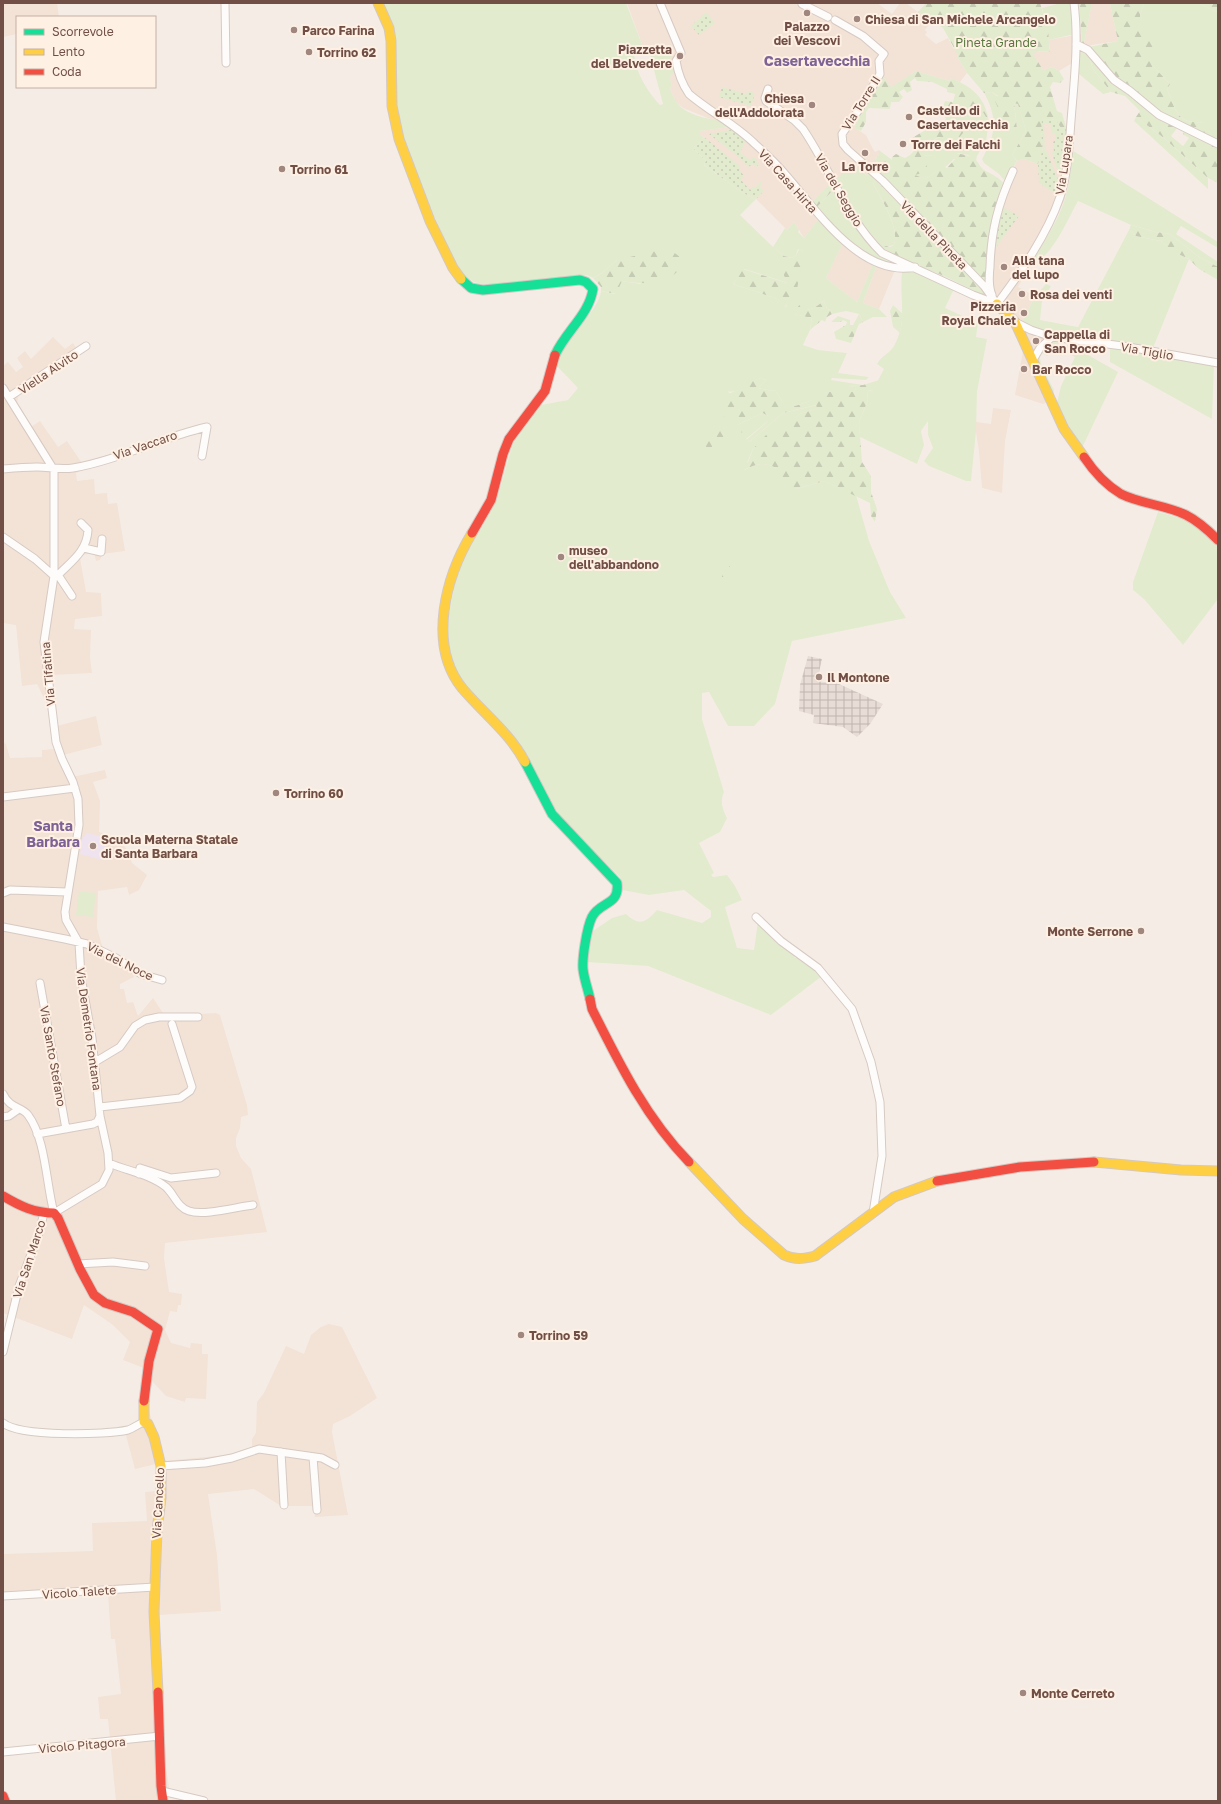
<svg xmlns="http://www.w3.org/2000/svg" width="1221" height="1804" viewBox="0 0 1221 1804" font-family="'Golos Text',sans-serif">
  <defs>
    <pattern id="industrial-grid" width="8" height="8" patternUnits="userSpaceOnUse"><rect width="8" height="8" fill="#e7dcd6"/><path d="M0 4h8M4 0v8" fill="none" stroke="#c0b5af"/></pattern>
    <pattern id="forest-firs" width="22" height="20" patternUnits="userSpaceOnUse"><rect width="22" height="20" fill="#e3ebcf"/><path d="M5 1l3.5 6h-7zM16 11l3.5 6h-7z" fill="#c6cbb3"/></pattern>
    <pattern id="garden-dots" width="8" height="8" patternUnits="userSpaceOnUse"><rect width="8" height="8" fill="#e3ebcf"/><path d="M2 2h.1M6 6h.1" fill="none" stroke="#c6cbb3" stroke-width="1.8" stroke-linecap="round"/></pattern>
  </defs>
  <rect width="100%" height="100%" fill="#f5ede5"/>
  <path fill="#f3e2d6" d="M3 3H57L59 17H17V34L3 37Z
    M627 3H877L892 14 900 3H906L931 22 925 30 927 32 925 35 936 44 948 38 953 48 957 51 958 55 957 57 967 73 960 82 951 78 950 81 916 71 891 88 882 75 854 121 858 122 855 128 866 135 873 149 875 152 879 150V154L871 166 877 171 866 175 860 169 836 179 811 203 819 218 804 238 794 222 787 230 756 199 743 193 704 137 700 135V131L730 127 683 108 676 102 670 89 672 85 670 79 671 75 668 61 670 49 661 50 643 47Z
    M1092 3 1110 4 1118 41 1091 45 1080 53V61L1072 63 1059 71 1053 67 1043 70 1032 54 1036 51 1050 52 1049 40 1081 34 1082 43H1084Z
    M1055 119 1061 129 1066 127 1072 150 1069 183 1064 201 1053 225 1018 287 1035 296 1022 322 1052 333 1051 341 1037 355 1053 399 1043 404 1015 395 1023 351 1012 329 981 294 985 293 987 286 985 262 994 215 1013 169 1017 161 1023 159 1038 164 1042 120Z
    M843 243 895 270 879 309 863 303 877 265 873 264 857 302 826 278Z
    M53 337 65 349 73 343 80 354 19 394 17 403 31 427 40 421 58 447 67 441 86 469 76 473 77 481 94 479 95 494 107 493 108 504 117 503 125 551 102 554 100 560 96 561 94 553 82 555 80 558 86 592 101 593 102 616 75 619 74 629 91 630 90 658 92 673 51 675 57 726 96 716 102 745 63 755 72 777 105 770 107 778 93 782 100 801 99 832 118 838 128 851 132 863 147 875 139 890 129 895 127 887 98 891 97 928 103 949 3 926V742L6 744 10 758 42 757V750L54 749 47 704 37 684 22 686 16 625 3 623V366L8 362 16 372 23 367 17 358 25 351 31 359Z
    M993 408 1011 410 1005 441 1002 493 982 488 979 451 976 432V422L991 424Z
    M3 929 81 945 130 965 134 977 120 984V989H124L127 1003 133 1002 138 1016 153 998 165 1016 216 1013 220 1015 247 1105 248 1115 241 1117 240 1128 236 1138V1146L241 1158 251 1169 267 1232 165 1243 164 1258 169 1292 182 1294 181 1305H178L177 1312 170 1311 165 1330 171 1343 190 1348 191 1343 202 1344V1354H208L206 1399 186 1398 185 1402 166 1396 150 1379 148 1407 164 1461 227 1455 252 1447V1439L256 1433 257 1402 264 1393 286 1346 304 1354 311 1335 321 1327 329 1324 342 1327 377 1398 350 1416 333 1424 332 1432 348 1515 315 1517 313 1506H281L254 1489 208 1494 217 1555 221 1611 159 1615 164 1754 169 1787 167 1801H116L108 1719H100L98 1697 121 1694 115 1639H111L108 1593 3 1599V1554L93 1551 92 1523 147 1521 145 1492 156 1491V1464L135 1469 124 1428 135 1425 139 1420 144 1368 123 1360 130 1342 113 1325 84 1305 72 1339 3 1313Z"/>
  <path fill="url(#industrial-grid)" d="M808 656 822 659 817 681 839 684 883 704 870 724 857 737 843 727 813 723 814 715 799 711 800 685Z"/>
  <path fill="#eee3ef" d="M87 833 107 838 102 860 80 854 82 839Z"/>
  <path fill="#e3ebcf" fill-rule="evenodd" d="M382 3H626L643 47 661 50 670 48 672 56 668 61 676 72 671 75 670 79 672 85 670 89C673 96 676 103 682 108 693 117 713 119 727 123L730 127 700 131V135L704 137 694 149 706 161 704 165 743 193 756 199 740 215 773 247 785 228 787 230 794 222 799 230 798 232 804 238 819 218 843 243 826 278 857 302 873 264 877 265 863 303 879 309 887 317H873L863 322 859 314 846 311 832 314 831 310 827 309 824 301 814 308 794 314 812 318 810 330 803 345 818 350 847 353 838 373 869 377 866 380 832 378 831 380 863 385 849 386 856 387 854 392H827L810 401 792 407 782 401 775 390 772 391 758 388 766 380 760 378C749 383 737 395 725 391L728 399 740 410 737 425 763 413 768 416V421L746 439 749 442 783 413 817 405 818 408 800 414 753 449 744 470C772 455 778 470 796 489L824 481 856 495 869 541 890 592 906 618 792 641 775 704 754 726H728L709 692 702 693V719L724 792C720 801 722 809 727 818L720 832 699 843 714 873 711 875 713 877 727 875 735 886 742 900 725 907 737 948 754 950 758 921 791 950 795 958H802L822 976 771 1015 648 966 587 962 590 933 612 918 626 914C640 927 646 922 657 910L702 923 711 917V911L684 890 649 895 622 890 623 884 620 877 568 826 456 672 450 656 447 636 448 619 456 578 464 557 483 525 498 495 514 439 541 405 568 400 578 388 555 364C558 359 559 352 562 347 573 331 599 309 601 291L615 294 622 281 641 284 617 260 602 273 593 278 587 275 486 285 474 282 465 276 454 260 421 187 398 122ZM649 51 663 104 660 105C648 92 635 72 634 53ZM774 248 784 256 792 258 796 255 798 249 803 251 786 307 775 298 733 284 744 269 788 283Z
    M1061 3H1073L1075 34 1049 40 1042 8Z
    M1144 3H1197L1218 12V136H1212L1208 131 1204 122C1176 124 1177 112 1167 89L1170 84 1152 65V52L1140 30V15Z
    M1084 50 1088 53 1093 69 1111 92 1103 94 1079 74 1080 53Z
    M992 92 998 97 995 99 1017 128 1014 103H1018L1026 131 1012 155 1017 161 1005 181 999 174 984 163 982 159C996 134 998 118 984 93Z
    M980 106 989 122 986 141 977 156 976 161 968 155 958 153C950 167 938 171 925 179L914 175 924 161V156L933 155 935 139 967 128 974 112Z
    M1136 117 1164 138 1208 178V189L1134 121Z
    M1072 150 1218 242V248L1181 226 1176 234 1218 262V267L1199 257 1170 234 1156 232 1131 225 1078 201C1065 224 1054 255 1029 267 1041 246 1056 225 1064 202 1070 185 1071 167 1072 150Z
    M853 164 866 175 870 172 877 179 873 183C881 199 900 228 894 245L882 248C861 226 850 207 836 179Z
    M833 190 857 230 878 251 902 267C893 264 883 262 875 258 851 248 833 226 816 208Z
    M1129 230 1136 236 1161 241 1173 251 1189 259 1153 348 1052 333 1022 322 1035 296 1046 284 1051 286 1042 302 1040 320 1078 327Z
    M914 270 954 289 945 308 978 323 976 337 987 339 977 392 976 432 971 481H966L929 466 924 461 933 448 928 435V421L921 431 924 445 917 464 860 437 859 422 868 400 867 391 873 390 884 369 877 364C881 356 890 353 894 346 908 321 899 299 902 272Z
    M1051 341 1074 347 1118 372 1082 448 1056 407 1061 386 1075 357 1056 347 1047 356 1040 352Z
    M1110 347 1214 366 1212 419 1110 362Z
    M1037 355 1040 358 1041 364 1054 390 1053 399 1037 362Z
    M1158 512 1183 519 1206 534 1218 546V599L1183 645 1144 599 1133 590V582Z
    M79 891 96 893 93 917 76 915Z"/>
  <path fill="url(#forest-firs)" d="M926 3H1040L1048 30 1050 52 1037 51 1033 54 1043 70 1053 67 1059 71 1064 79 1060 83 1053 82 1050 87 1057 111 1062 113 1066 127 1061 129 1055 119 1043 120 1041 133 1043 149 1038 164 1023 159 1017 161 1012 155 1026 131 1018 104 1014 103 1017 129H1012L1005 123 994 99 998 96 992 92 984 93 967 73 957 57 958 55 943 28 918 12Z
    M1079 3H1092L1084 43H1082Z
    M1102 3H1144L1140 15V30L1151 34 1155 47 1152 52V65L1170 84 1167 89C1177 112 1176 124 1204 122L1210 128 1208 131 1212 136H1218V141L1158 111 1112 76 1089 47 1118 41 1110 4Z
    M1197 3H1218V12Z
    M1088 53 1113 83 1178 127 1171 136 1183 146 1189 138 1183 134 1184 130 1218 146V183L1208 178 1164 138 1136 117 1140 111 1125 96 1111 92 1093 69Z
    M916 71 950 81 951 78C974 88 985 97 989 122L980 107 974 112 967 128 954 144 939 137 935 139 938 151 933 155 924 156 928 171 915 175 925 179 940 170 941 165 947 168 955 159 951 156V153C959 153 969 155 976 160 979 163 980 167 984 170 993 175 999 177 1005 185 991 222 984 246 987 286L871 166 879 154V150L892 160V157L896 154 905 158C915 153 917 148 912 138L934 125 941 129 946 118 940 115 945 101 953 102 955 94 947 92V89L932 82 917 81 915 78 910 82 912 90 907 93 904 89 899 92 903 97 899 102H891L890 109 869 108 866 112V122L861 131 854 128 857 122 853 121 882 75 891 87Z
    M877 179 985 290V293L981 294 944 276 902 259 882 248 886 246 890 247 894 245C900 227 881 199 873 183Z
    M830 184 833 190 816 208 811 203Z
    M1131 225 1156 232 1170 234 1199 257 1218 267V280L1199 269 1189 259 1172 251 1161 241 1136 236 1129 230Z
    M773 247 784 256 792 258 796 255 799 249 803 251 797 290 785 307 775 298 733 284 743 269 787 283Z
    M668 248 684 260C682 264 681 269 678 271 664 286 640 284 622 281L616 294 601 291V287L593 278 602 273 617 260Z
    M824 301 827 309 831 310 832 314 827 317 825 322 822 320 810 330 812 318 793 314 800 304 807 310 814 308Z
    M893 305 903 314 900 333 893 327 890 311Z
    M859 314 863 322 859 324 851 343 836 339 834 332 846 325 847 322 843 320 841 322H831L838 316 850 320V325H853Z
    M745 378 753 381 760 378 766 380 758 388 772 391 775 390 782 401 793 402 792 407 810 401 811 397 827 392H854L856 387 845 386 863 385 879 380 873 390 867 391 868 400 859 422 862 462 871 476V492L877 509 875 522 871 516 870 503 824 481 796 489 788 484 775 471 776 468C765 461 755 464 744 470L742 468 744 464 748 462 753 449 767 434 800 414 817 408 816 405 783 413 749 442 746 440 768 421V416L763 413 737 425 732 418 740 410 738 409 725 419 723 416 724 410 720 408 723 401 728 399 727 397 723 396 725 390 730 393 738 390 739 381Z
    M738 429 743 432 720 438 710 449 703 445 701 439 711 432Z
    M730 566 729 577 719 585 724 571Z"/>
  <path fill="url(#garden-dots)" d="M706 12 715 23 699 35 691 26Z
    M722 87 746 94 748 91 755 93 751 106 719 97Z
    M1055 119 1061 128 1067 127 1062 175 1056 167 1052 152H1054L1053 142 1056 140 1055 133H1052L1050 123H1044L1045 151 1047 152 1059 182 1056 194 1039 183 1038 164 1043 149 1041 133 1042 120Z
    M735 129 747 139 740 152 750 160 754 157 759 164 756 167 753 164 748 167 741 159 709 134Z
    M704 137 740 166 739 169 744 176 741 180 750 190 754 187 755 188 761 181 762 183 760 187 764 191 756 199 743 193 704 165 706 161 694 149Z
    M1002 207 1019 216 994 250Z"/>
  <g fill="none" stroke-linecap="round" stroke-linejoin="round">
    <g stroke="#d6cac3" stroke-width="9">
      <path id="street" d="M225 3 226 63
        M660 3 681 53 676 61C678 73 682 84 689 94 710 112 735 124 755 144 765 153 776 163 785 174 816 209 860 278 915 267
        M802 4 828 17
        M835 20 863 36 884 54 879 61 880 74 860 108 842 134 843 144 848 150 883 181 984 286 997 304
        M1076 44 1088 50 1114 80 1130 91 1159 115 1218 144
        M768 89 765 98 766 101 794 120 803 129C831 170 846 218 882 253L973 295 997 304
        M992 295C988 286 989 276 990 267 991 231 998 204 1013 171
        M997 304C1021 272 1047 235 1060 197 1068 173 1069 146 1071 121 1074 82 1079 42 1074 3
        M1015 322 1031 330 1052 337 1123 346 1218 363
        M1033 360 1040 348 1052 337
        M3 388 54 470V576L44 642 56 742 62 759 73 782 78 799 79 825 65 912 66 920 79 943
        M9 397 86 346
        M3 469C14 468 25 467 37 467 49 467 60 470 73 468 119 460 162 437 207 427L202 456
        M3 537 35 559 54 576 58 575C72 561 87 551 88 530L81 523
        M84 548 101 552 102 539
        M58 575 72 596
        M3 797 75 788
        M3 893 10 890 67 892
        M756 917 781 941 818 968 852 1009 871 1062 880 1102 882 1156 873 1213
        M3 927 65 939 87 944 116 958 141 974 162 980
        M40 983 66 1129
        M95 1062 120 1047 135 1026 145 1020 159 1017H198
        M3 1094C10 1109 21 1106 28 1115 46 1139 46 1184 54 1213L102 1184 109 1170 108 1153 100 1116 92 1038 81 977 79 943
        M100 1107 180 1098 190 1091 192 1087 172 1024
        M3 1117 9 1116 19 1109
        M37 1134 93 1124 97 1122 100 1116
        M109 1163C127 1171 150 1174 166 1187 174 1194 177 1207 189 1211 204 1216 236 1207 253 1205
        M139 1174 140 1168 171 1178 216 1173
        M78 1264 113 1262 145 1266
        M3 1352 19 1286 38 1236 44 1213
        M3 1423C20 1437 106 1435 128 1430 134 1428 138 1424 144 1422
        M281 1452 284 1505
        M313 1457 317 1510
        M161 1466 205 1463 232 1458 259 1449 322 1458 335 1465
        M3 1596 155 1587
        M3 1752 160 1736
        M162 1791 204 1801"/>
    </g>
    <g stroke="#d5c8c2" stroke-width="11">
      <path id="fast" d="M461 279 471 288 483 290 580 280 586 282 593 289C589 315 566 331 555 355
        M525 762 552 814 617 883C620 906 600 901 592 917 587 927 582 958 583 969 584 979 588 989 590 999"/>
    </g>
    <g stroke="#d5c8c2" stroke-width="11">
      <path id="slow" d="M378 3 389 28 391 41 392 106 399 139 430 221 453 268 461 279
        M997 304 1015 322 1064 429 1084 457
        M472 533C446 576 427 644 462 688 483 713 509 732 525 762
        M689 1162 743 1219 784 1255C795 1260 803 1259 815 1256L894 1197 937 1181
        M1094 1162 1181 1170 1218 1171
        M144 1401V1422L148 1424 154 1437 161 1466V1498L157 1531 154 1612 158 1692"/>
    </g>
    <g stroke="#d5c8c2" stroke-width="11">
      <path id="jam" d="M1084 457C1094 472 1106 485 1121 494 1141 504 1166 505 1186 515 1198 521 1209 531 1218 540
        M472 533 491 500 503 454 509 439 545 391 555 355
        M590 999 592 1009C619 1063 646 1118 689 1162
        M937 1181 1020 1167 1094 1162
        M3 1196C20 1206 34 1213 54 1213L58 1218 80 1269 94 1295 105 1303 133 1312 158 1329 149 1361 144 1401
        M158 1692 161 1786 163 1801
        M3 1796 5 1801"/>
    </g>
    <use href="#street" stroke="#fefcfb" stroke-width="7"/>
    <use href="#fast" stroke="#16e098" stroke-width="9"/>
    <use href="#slow" stroke="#ffcf43" stroke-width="9"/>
    <use href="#jam" stroke="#f24e42" stroke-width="9"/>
  </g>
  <g fill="#9f867e" stroke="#fff0e4" stroke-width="1.5">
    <circle cx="807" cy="13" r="4"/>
    <circle cx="857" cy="19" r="4"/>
    <circle cx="294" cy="30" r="4"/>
    <circle cx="309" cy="52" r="4"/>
    <circle cx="680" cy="56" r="4"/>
    <circle cx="812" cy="105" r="4"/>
    <circle cx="909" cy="117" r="4"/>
    <circle cx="903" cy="144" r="4"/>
    <circle cx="865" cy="153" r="4"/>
    <circle cx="282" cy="169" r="4"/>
    <circle cx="1004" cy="267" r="4"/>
    <circle cx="1022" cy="294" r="4"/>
    <circle cx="1024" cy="313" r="4"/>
    <circle cx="1036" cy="341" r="4"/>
    <circle cx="1024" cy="369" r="4"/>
    <circle cx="561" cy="557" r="4"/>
    <circle cx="819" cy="677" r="4"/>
    <circle cx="276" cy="793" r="4"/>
    <circle cx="93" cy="846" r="4"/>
    <circle cx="1141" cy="931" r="4"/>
    <circle cx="521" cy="1335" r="4"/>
    <circle cx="1023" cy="1693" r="4"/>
  </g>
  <g text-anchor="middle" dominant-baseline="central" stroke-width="4" stroke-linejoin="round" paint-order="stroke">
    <g font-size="12" font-weight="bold" fill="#714f46" stroke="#fff0e4" text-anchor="start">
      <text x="865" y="19">Chiesa di San Michele Arcangelo</text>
      <text x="807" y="26" text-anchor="middle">Palazzo<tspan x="807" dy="14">dei Vescovi</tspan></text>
      <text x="302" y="30">Parco Farina</text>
      <text x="672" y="49" text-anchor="end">Piazzetta<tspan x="672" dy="14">del Belvedere</tspan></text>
      <text x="317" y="52">Torrino 62</text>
      <text x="804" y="98" text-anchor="end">Chiesa<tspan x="804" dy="14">dell'Addolorata</tspan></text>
      <text x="917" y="110">Castello di<tspan x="917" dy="14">Casertavecchia</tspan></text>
      <text x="911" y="144">Torre dei Falchi</text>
      <text x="865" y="166" text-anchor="middle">La Torre</text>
      <text x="290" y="169">Torrino 61</text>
      <text x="1012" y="260">Alla tana<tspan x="1012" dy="14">del lupo</tspan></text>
      <text x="1030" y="294">Rosa dei venti</text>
      <text x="1016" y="306" text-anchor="end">Pizzeria<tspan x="1016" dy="14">Royal Chalet</tspan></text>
      <text x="1044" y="334">Cappella di<tspan x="1044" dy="14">San Rocco</tspan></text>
      <text x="1032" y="369">Bar Rocco</text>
      <text x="569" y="550">museo<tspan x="569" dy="14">dell'abbandono</tspan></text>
      <text x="827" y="677">Il Montone</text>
      <text x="284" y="793">Torrino 60</text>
      <text x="101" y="839">Scuola Materna Statale<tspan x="101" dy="14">di Santa Barbara</tspan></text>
      <text x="1133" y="931" text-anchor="end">Monte Serrone</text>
      <text x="529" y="1335">Torrino 59</text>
      <text x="1031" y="1693">Monte Cerreto</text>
    </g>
    <g font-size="12" fill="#58783f" stroke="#fff0e4">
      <text x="996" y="42">Pineta Grande</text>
    </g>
    <g font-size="12" fill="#714f46" stroke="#fff0e4">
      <text transform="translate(861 103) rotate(-58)">Via Torre II</text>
      <text transform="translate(1064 165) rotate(-81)">Via Lupara</text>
      <text transform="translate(788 181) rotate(48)">Via Casa Hirta</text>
      <text transform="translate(839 190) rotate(60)">Via del Seggio</text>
      <text transform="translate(934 235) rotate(46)">Via della Pineta</text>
      <text transform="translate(1147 351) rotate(10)">Via Tiglio</text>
      <text transform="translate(48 372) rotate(-34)">Viella Alvito</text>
      <text transform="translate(145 445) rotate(-19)">Via Vaccaro</text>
      <text transform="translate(48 674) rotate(-95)">Via Tifatina</text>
      <text transform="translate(120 961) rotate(26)">Via del Noce</text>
      <text transform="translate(89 1029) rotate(82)">Via Demetrio Fontana</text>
      <text transform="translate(53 1056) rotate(80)">Via Santo Stefano</text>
      <text transform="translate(29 1259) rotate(-72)">Via San Marco</text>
      <text transform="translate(158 1503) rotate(-87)">Via Cancello</text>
      <text transform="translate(79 1592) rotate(-4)">Vicolo Talete</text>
      <text transform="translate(82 1745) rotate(-5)">Vicolo Pitagora</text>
    </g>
    <g font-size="14" font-weight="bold" fill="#7c6295" stroke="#fff0e4">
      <text x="817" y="60">Casertavecchia</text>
      <text x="53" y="825">Santa<tspan x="53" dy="16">Barbara</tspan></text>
    </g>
  </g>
  <rect width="1221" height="1804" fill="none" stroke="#714f46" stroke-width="8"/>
  <rect x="16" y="16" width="140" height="72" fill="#fff0e4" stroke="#c6b0a5"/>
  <rect x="24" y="29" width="20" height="6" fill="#16e098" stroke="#c6b0a5"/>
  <text x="52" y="36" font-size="12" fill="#714f46">Scorrevole</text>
  <rect x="24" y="49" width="20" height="6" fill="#ffcf43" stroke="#c6b0a5"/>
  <text x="52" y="56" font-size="12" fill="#714f46">Lento</text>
  <rect x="24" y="69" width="20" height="6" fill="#f24e42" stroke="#c6b0a5"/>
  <text x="52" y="76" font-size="12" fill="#714f46">Coda</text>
</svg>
